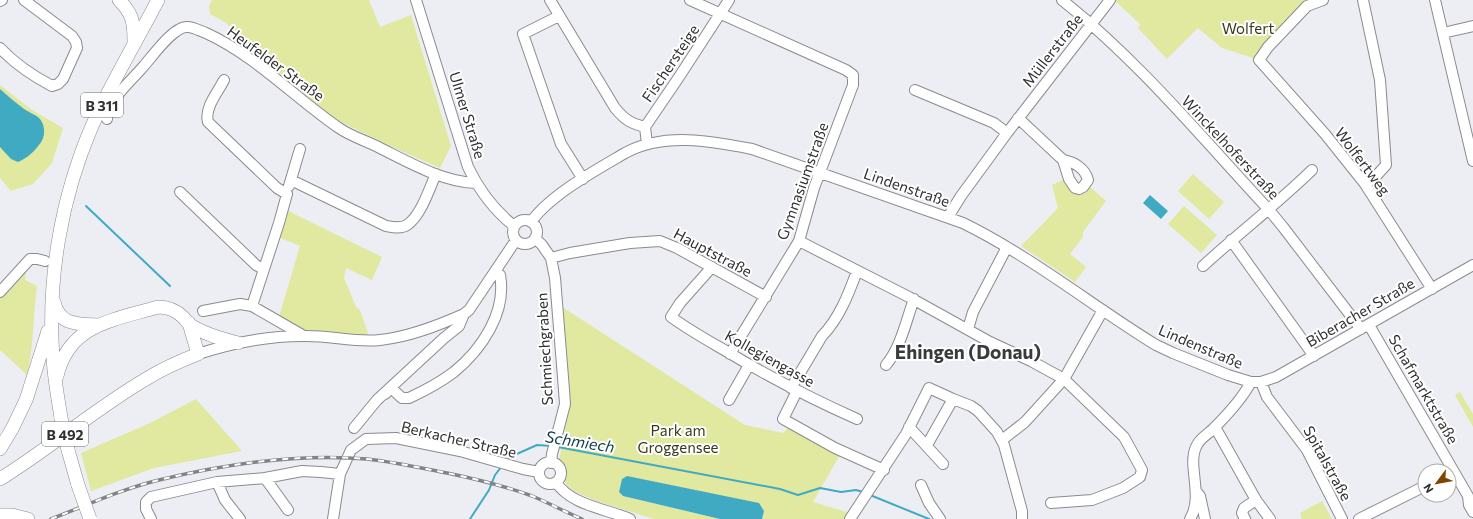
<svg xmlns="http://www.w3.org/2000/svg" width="1473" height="519" viewBox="0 0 1473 519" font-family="Commissioner,sans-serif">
  <rect width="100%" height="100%" fill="#edeef4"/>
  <path fill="#e1e89f" d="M212 0H369L380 27 411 15 451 146 440 168 390 146 335 119 299 90 300 88 254 54 246 42 225 22 210 14 209 6Z
    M1114 0H1323L1307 6 1259 60 1222 48 1198 28 1167 59 1138 28 1140 24Z
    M0 85 32 110 63 128 52 163 33 184 11 191 0 178Z
    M1193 174 1224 202 1209 219 1178 191Z
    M1065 179 1082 192 1090 187 1106 201 1083 232V237L1070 254 1086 267 1075 282 1021 246 1058 208 1052 185Z
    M1184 206 1217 235 1201 253 1168 224Z
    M286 210 382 257 372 280 346 268 344 278 356 307 360 310 369 336 303 331 279 317 300 246 278 237Z
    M26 268 25 280 37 286C33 316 34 346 27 375L0 350V297Z
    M556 303 745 425 783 433 789 427 841 453 813 502 850 513 846 519H762L764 511 622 479 619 492 623 496 720 519H654L594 500 574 491 566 484 564 466 559 461 566 424 561 421Z
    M1460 392 1473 414V427L1455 395Z
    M196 399 242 451 154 468 91 491 81 453 150 423Z
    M1322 501 1332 519H1302L1300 513Z"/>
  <path fill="#40aac3" d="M0 89C8 96 16 103 24 109 28 112 34 114 38 117 46 124 46 137 39 145 33 153 27 158 18 162L11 159 0 147Z
    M1150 195 1168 211 1161 219 1143 203Z
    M627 476 759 503 764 511 762 519H720L623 496 619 492 622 479Z"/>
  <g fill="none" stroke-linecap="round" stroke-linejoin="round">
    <path stroke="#40aac3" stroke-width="2" d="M86 206 170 286
      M558 447 780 489 798 495 820 488 841 492 856 490 863 492
      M507 461 510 457 537 445 552 446
      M870 495 929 519
      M470 519 489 490 495 475 502 466"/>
    <g stroke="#8a8b90" stroke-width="12">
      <path id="minor" d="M416 0 468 167C479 190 494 210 514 226
        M550 0 615 108C625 120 630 123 645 127
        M690 0 846 70 853 75V85L814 188 799 241 730 354
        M1062 0C1139 61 1202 138 1269 210L1283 227 1361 329
        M1323 0 1307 6 1268 47 1259 60 1325 134 1365 184 1432 289
        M1363 0 1380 80 1386 165 1377 175 1365 184
        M1435 0 1473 161
        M0 1 2 0
        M559 16 523 34 561 144 583 179
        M1443 33 1473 26
        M0 48C15 64 33 76 52 86L58 84 63 79 77 48 76 42 72 36 24 0
        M224 80C218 92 204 108 208 122L277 188 287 194 279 223 252 306
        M915 90 994 123 1007 133
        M1018 118 1063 160 1069 179 1075 188 1079 189 1083 187 1088 180C1085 168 1074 162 1063 160
        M107 119C109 99 130 82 142 68 152 57 172 28 186 27 192 26 200 31 206 33 256 56 294 97 339 128 349 135 363 140 374 145 405 160 441 182 476 183
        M647 144 645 127 679 77 729 0
        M291 180 386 226C392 227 401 229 407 225 421 216 429 189 436 174
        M289 186 300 149
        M180 192 256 265 263 269
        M948 217 961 196 1007 133 1110 0
        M513 232a12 12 0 1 1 24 0a12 12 0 1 1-24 0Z
        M531 222C550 195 596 170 625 153 664 132 711 141 752 149L963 223C1032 257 1091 305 1156 345L1173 353 1228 375 1251 382H1261L1276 377 1473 265
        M535 238 542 245 551 258 555 278 564 390 565 404 552 454 551 463
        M1231 240 1314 356
        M799 241 909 297 990 342 1031 361 1064 379 1124 437 1142 470 1140 477 1123 488 1092 500 1051 503
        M551 258 570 253 630 243 660 241 677 248 766 297
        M1203 266C1239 233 1277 204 1312 170
        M712 267 680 303 671 317C689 330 707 340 726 351 769 377 812 399 857 419
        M0 292 30 259H37L45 261
        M203 311 240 304 252 306 304 336
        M1369 325 1468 496 1469 505 1473 512
        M968 329 973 312 1007 247
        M198 354C232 343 267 336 303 336 329 335 355 343 380 340 409 337 437 326 464 314L469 310 516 240
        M886 365C901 347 906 321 914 299
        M1261 382 1267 397 1307 450 1342 519
        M791 388 822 336C839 319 849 293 857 271
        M797 391 783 419 835 448 884 470
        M385 394 391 388 402 398H409C424 391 441 382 454 372 482 349 507 312 500 275L496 272
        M729 400 749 365
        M909 427 943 464
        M1215 427 1256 500 1270 519
        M354 428 377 400 444 338 459 326 464 314
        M1002 440 1025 422 1064 379 1103 310
        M927 445 953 399
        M539 473a11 11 0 1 1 22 0a11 11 0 1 1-22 0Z
        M265 478 288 510
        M217 482 225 500 240 519
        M556 482C570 505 607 509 630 519
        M921 485 929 503 940 519
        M1196 491 1200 496 1205 519
        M151 519 146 509V502L151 497 217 482 265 478 302 471 321 472 340 474
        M333 519 340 474 351 450 366 439 396 438 460 451 523 469 539 472
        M850 519 906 434 929 388 953 399 971 406 978 411 997 432 1004 445 1022 511V519
        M1190 519C1204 496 1187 466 1196 447 1199 438 1209 434 1215 427 1227 415 1243 397 1251 382
        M1245 519 1242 513 1244 508 1256 500
        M1359 519 1425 486"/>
    </g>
    <g stroke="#8a8b90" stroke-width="14">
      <path id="major" d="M119 0C133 14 134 23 134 42
        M54 302C59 325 77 324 97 325
        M57 376C69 324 114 320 158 307 167 307 176 310 183 317 185 319 187 322 189 324 203 334 222 339 238 343
        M61 418C58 398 54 378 53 357 47 280 61 198 92 126 111 83 136 42 158 0
        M0 449 12 429 26 400 48 331
        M68 450 78 485
        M0 479C50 448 95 409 146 379 162 369 180 361 198 354L189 323
        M0 515H12L28 519"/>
    </g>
    <use href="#minor" stroke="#fff" stroke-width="10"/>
    <use href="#major" stroke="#fff" stroke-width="13"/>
    <g stroke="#828387" stroke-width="3.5">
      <path id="rail" d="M51 519C87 505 122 489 159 480 226 464 298 453 367 459 394 462 421 468 447 473 476 479 505 486 532 496 549 503 565 512 582 519"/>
    </g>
    <use href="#rail" stroke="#fff" stroke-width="2" stroke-dasharray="6" stroke-linecap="butt"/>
    <g stroke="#8a8b90" stroke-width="14" stroke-linecap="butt">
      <path id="major-bridge" d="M61 418 68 450
        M78 485 90 519"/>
    </g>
    <use href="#major-bridge" stroke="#fff" stroke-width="13"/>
  </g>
  <g text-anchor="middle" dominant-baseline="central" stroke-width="4" stroke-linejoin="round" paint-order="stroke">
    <g fill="#fff" stroke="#6f6f70" stroke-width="1">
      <rect x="81" y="93" width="42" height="24" rx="3"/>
      <rect x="42" y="422" width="46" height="24" rx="3"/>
    </g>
    <g font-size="14" font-weight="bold" fill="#313133">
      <text x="102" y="105">B 311</text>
      <text x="65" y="434">B 492</text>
    </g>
    <g font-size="15" fill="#383b19" stroke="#fff">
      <text x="1248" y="28">Wolfert</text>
      <text x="678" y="430">Park am<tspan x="678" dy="17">Groggensee</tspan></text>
    </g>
    <g font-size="15" fill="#313133" stroke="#fff">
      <text transform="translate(1052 50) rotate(-52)">Müllerstraße</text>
      <text transform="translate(276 63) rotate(36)">Heufelder Straße</text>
      <text transform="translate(670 63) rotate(-56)">Fischersteige</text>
      <text transform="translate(468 115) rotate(73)">Ulmer Straße</text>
      <text transform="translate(1231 147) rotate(47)">Winckelhoferstraße</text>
      <text transform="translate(1363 161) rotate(53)">Wolfertweg</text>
      <text transform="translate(802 181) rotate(-70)">Gymnasiumstraße</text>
      <text transform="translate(907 187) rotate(19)">Lindenstraße</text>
      <text transform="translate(713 252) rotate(28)">Hauptstraße</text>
      <text transform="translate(1360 312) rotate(-30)">Biberacher Straße</text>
      <text transform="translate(1201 346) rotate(23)">Lindenstraße</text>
      <text transform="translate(544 349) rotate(-93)">Schmiechgraben</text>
      <text transform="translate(770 358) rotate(29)">Kollegiengasse</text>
      <text transform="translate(1424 389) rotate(60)">Schafmarktstraße</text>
      <text transform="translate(459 439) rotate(13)">Berkacher Straße</text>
      <text transform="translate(1328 463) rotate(61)">Spitalstraße</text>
    </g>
    <g font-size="16" font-style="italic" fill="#0e3e49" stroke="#fff">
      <text transform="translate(580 441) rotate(9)">Schmiech</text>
    </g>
    <g font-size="19" font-weight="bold" fill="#393a3e" stroke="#fff">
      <text x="968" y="351">Ehingen (Donau)</text>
    </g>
  </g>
  <g transform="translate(1437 483) rotate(238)"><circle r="19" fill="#ffffff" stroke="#adadad"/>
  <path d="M0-3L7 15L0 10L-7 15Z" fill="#804300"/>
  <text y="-6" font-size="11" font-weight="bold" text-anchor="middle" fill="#313133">N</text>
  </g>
</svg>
